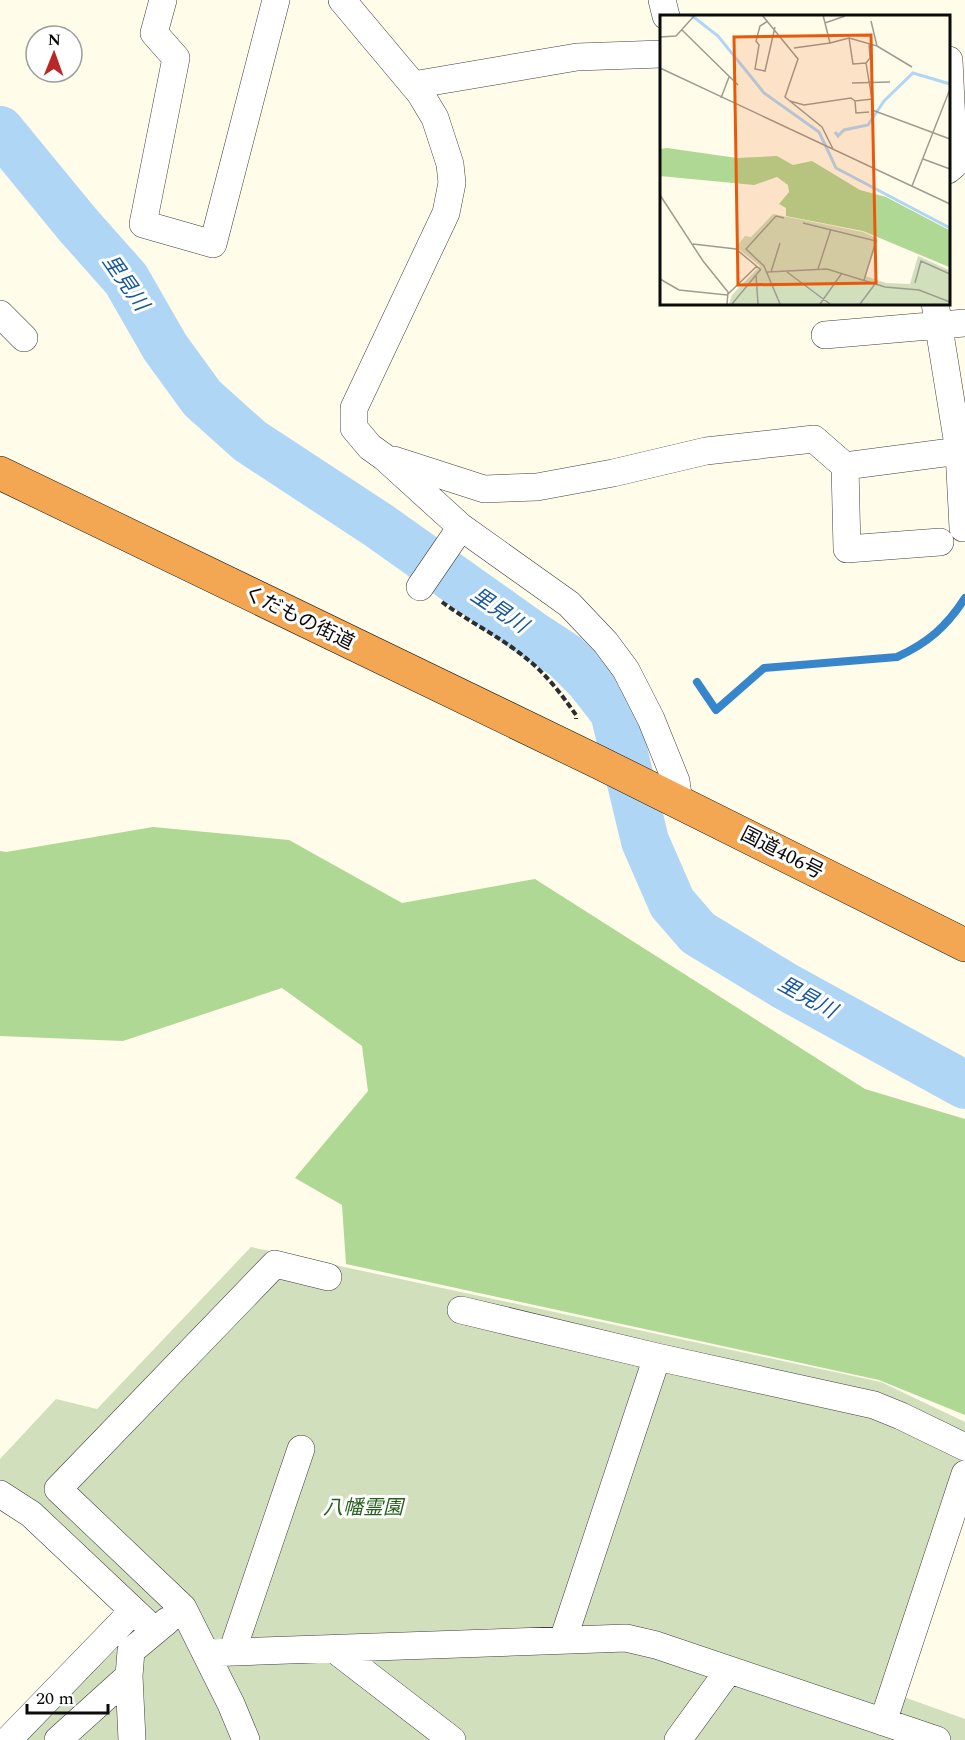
<svg xmlns="http://www.w3.org/2000/svg" width="965" height="1740" viewBox="0 0 965 1740" font-family="Spectral,'Noto Sans JP',serif">
  <rect width="100%" height="100%" fill="#fffce9"/>
  <path fill="#aed894" d="M153 827 289 840 402 903 535 879 865 1089 965 1119V1415L879 1380 346 1264 342 1205 295 1178 368 1091 362 1046 282 988 123 1041 0 1036V851L6 852Z"/>
  <path fill="#d1dfbc" d="M251 1247 881 1382 965 1422V1504L901 1696 965 1719V1740H24L155 1611 0 1483V1459L56 1399 97 1409Z"/>
  <g fill="none" stroke-linecap="round" stroke-linejoin="round">
    <path stroke="#3786cb" stroke-width="8" d="M697 682 716 710 764 668 897 657C928 643 947 626 965 598"/>
    <path stroke="#afd6f5" stroke-width="48" d="M0 130 78 225 126 279 165 347 202 398 250 441 378 525 533 635 565 656 589 680 614 712 645 841 672 903 698 933 785 986 965 1085"/>
    <g stroke="#3e3e3e" stroke-width="28">
      <path id="minor" d="M163 0 154 33 176 58 143 224 213 244 276 0
        M342 0 420 93 435 118 450 164 452 183 446 213 354 408V428L370 447 384 457 461 527 569 604 606 643 626 670 651 719 676 781 679 802
        M662 0 666 16
        M413 85 577 57 662 54
        M948 170 954 165 949 60
        M935 303 959 451
        M0 314 24 338
        M825 335 965 323
        M394 460 484 489 537 487 613 473 706 451 814 439 845 466 959 451 963 528H965
        M845 466 847 549 940 542
        M420 587 461 527
        M461 1310 657 1357 874 1405 901 1416 965 1447
        M0 1494 31 1514 155 1631
        M563 1640 657 1357
        M334 1649 452 1740
        M232 1652 301 1449
        M206 1653 626 1638 656 1645 937 1740
        M129 1676 132 1740
        M883 1722 965 1474
        M8 1740 133 1611
        M58 1740 129 1676 131 1651 167 1621
        M246 1740 231 1704 183 1608 58 1489 275 1264 328 1277
        M678 1740 729 1670"/>
    </g>
    <g stroke="#1c1c1c" stroke-width="34">
      <path id="highway" d="M0 473 598 762 965 945"/>
    </g>
    <path stroke="#2d2d2d" stroke-width="4" stroke-dasharray="6 3" stroke-linecap="butt" d="M442 602C469 622 501 637 527 659 547 675 562 695 576 715V719"/>
    <use href="#minor" stroke="#fff" stroke-width="27"/>
    <use href="#highway" stroke="#f3a753" stroke-width="33"/>
  </g>
  <g text-anchor="middle" dominant-baseline="central" stroke-width="6" stroke-linejoin="round" paint-order="stroke">
    <g font-size="20" fill="#0b0b0b" stroke="#fff">
      <text transform="translate(299 618) rotate(26)">くだもの街道</text>
      <text transform="translate(782 853) rotate(27)">国道406号</text>
    </g>
    <g font-size="20" font-style="italic" fill="#27611d" stroke="#fff">
      <text x="363" y="1508">八幡霊園</text>
    </g>
    <g font-size="21" font-style="italic" fill="#17589a" stroke="#fff">
      <text transform="translate(125 283) rotate(55)">里見川</text>
      <text transform="translate(499 611) rotate(34)">里見川</text>
      <text transform="translate(807 998) rotate(29)">里見川</text>
    </g>
  </g>
  <g transform="translate(660 15)">
    <rect width="290" height="290" fill="#fffce9"/>
    <path d="M7 133 77 143 117 141 133 150 152 146 200 175 226 182 289 215V252L203 216 126 201V193L119 189 129 177 128 170 117 162 94 170 0 161V134Z" fill="#aed894"/>
    <path d="M113 199 203 217 218 224 206 261 226 268 250 269 258 241 289 255V289H69L72 280 100 251 76 232 85 221 91 222Z" fill="#d1dfbc"/>
    <path fill="none" stroke="#afd6f5" stroke-width="3" d="M31 0 58 21 104 78 159 117 176 153 290 213M175 117 178 121 184 115 208 110 224 86 253 58 290 69"/>
    <path fill="none" stroke="#9d9c90" stroke-width="1.5" d="M102 0 138 44 125 82 162 112 173 134M163 0 170 28 189 23 193 49 206 48 212 84M108 6 100 11 96 26 99 30 95 54 105 56 115 12M165 8 185 1M22 15 78 70M0 22 16 21 35 0M189 23 217 31 211 6M217 31 252 52M134 33 170 28M206 48 210 43 209 28M0 53 290 189M192 68 230 67M61 83 69 62M130 86 144 90 191 83 195 86 212 84V95L290 124M195 86 196 98 209 97M263 144 290 154M252 171 290 74M0 180 43 246 68 277 67 289M143 208 216 226 204 265M33 229 76 234 100 254M158 254 171 214M107 257 167 254 225 272 259 275 290 287M111 257 120 228M127 257 170 289M96 260 98 289M0 264 19 275 67 280 97 251M255 268 261 246 290 259M72 289 101 254M120 289 104 251 86 234 116 201 124 203M160 289 182 258M200 289 215 269"/>
    <path fill="#e8590c" fill-opacity="0.15" stroke="#e8590c" stroke-width="3" d="M211 20 216 268 78 270 74 22Z"/>
    <rect width="290" height="290" fill="none" stroke="#0b0b0b" stroke-width="3"/>
  </g>
  <g transform="translate(54 54) rotate(1)"><circle r="28" fill="#ffffff" stroke="#9d9d9d" stroke-width="1.5"/>
  <path d="M0-4.5L10 22L0 15L-10 22Z" fill="#b92826"/>
  <text y="-9" font-size="16" font-weight="bold" text-anchor="middle" fill="#0b0b0b">N</text>
  </g>
  <path d="M27 1704v9h81v-9" fill="none" stroke="#0b0b0b" stroke-width="3"/>
  <text x="36" y="1704" font-size="18" fill="#0b0b0b" stroke="#ffffff" stroke-width="4.5" paint-order="stroke">20 m</text>
</svg>
